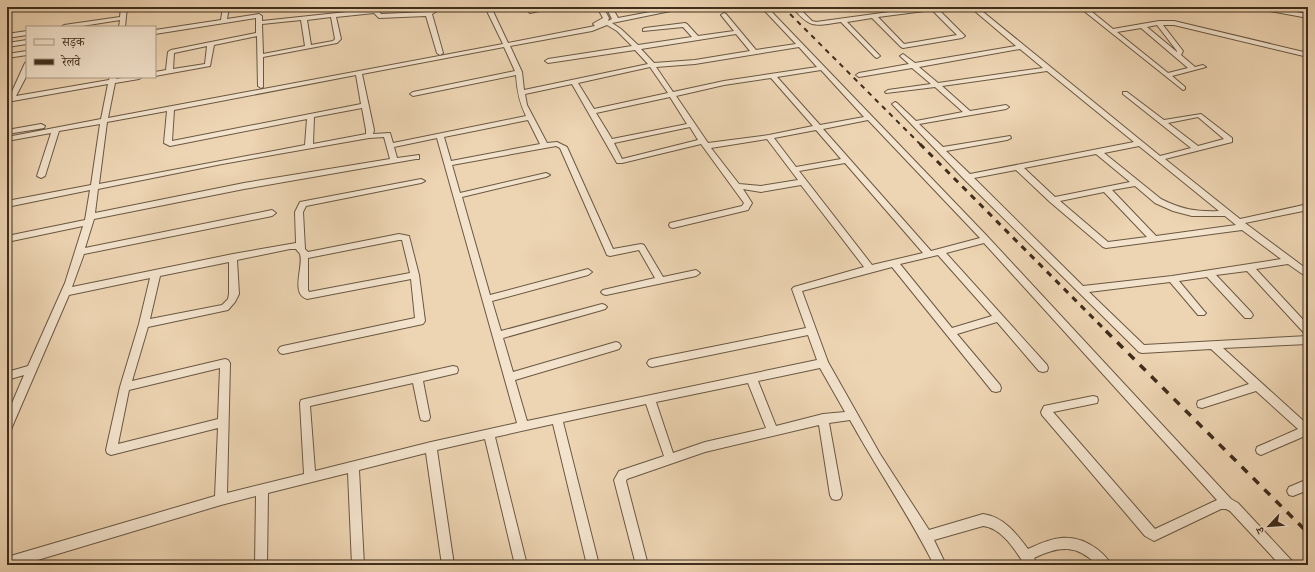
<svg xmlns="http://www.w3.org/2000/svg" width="1315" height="572" viewBox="0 0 1315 572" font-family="'IM FELL French Canon','Noto Serif Devanagari',serif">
  <rect width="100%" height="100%" fill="#edd4b2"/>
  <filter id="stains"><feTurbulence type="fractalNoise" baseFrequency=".005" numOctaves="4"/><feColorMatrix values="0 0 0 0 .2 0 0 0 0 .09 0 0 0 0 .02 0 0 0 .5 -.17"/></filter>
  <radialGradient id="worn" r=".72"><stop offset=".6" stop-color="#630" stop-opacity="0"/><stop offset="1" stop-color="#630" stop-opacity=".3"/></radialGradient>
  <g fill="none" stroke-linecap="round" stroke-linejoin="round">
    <g stroke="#6a5842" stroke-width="2">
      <path id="minor" d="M121 7H127L125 27H119L120 20 76 27H61L64 25 120 17Z
        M223 7H229L227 19 259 14 262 16V21L375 9 379 11 381 14 427 12 436 7H451L439 10 432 14 443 53 440 55 437 53 426 16 379 18 374 13 336 17 341 39 337 43 263 57V87L261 88 258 86 257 36 214 45 210 66 155 76V72L166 70 168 52 171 50 256 33V18L155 34V30L221 20ZM331 17 335 39 333 41 311 45 307 20ZM301 20 305 46 263 54 262 24ZM207 46 205 64 173 69 174 53Z
        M264 7H270V9L265 10Z
        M452 7H465C462 10 455 10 452 7Z
        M485 7H491L508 43 595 26 593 24 594 23 603 18 597 7H603L609 18 608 21 612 19 606 7H612L618 18 677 7H690L612 23 621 29 638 45 692 37 683 27 643 31V29L645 28 685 23 687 24 698 36 734 31 721 15 724 13 726 14 756 50 796 44 761 7H767L987 236 1231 499 1238 503 1292 561 1294 565H1280L1230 511 1226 509H1221L1154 541 1145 536 1042 415 1041 412 1044 406 1093 396 1097 397 1098 400 1097 403 1053 412 1155 529 1217 500 984 243 946 253 1047 365 1048 368 1047 371 1043 372 1039 371 997 322 957 334 1000 385 1001 388 1000 391 996 392 992 391 892 267 802 291 828 362 880 454 929 530 983 514C1004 517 1016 533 1028 549 1053 537 1073 531 1097 549 1102 553 1108 558 1111 565H1097C1077 544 1059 546 1034 558L1038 565H1025C1015 550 1002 528 983 526L934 540 946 565H934C909 515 877 469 850 420L829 423 842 495 840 499 836 500 832 499 830 495 819 425 705 452 627 479 626 481 648 565H636L614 480 619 471 664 456 646 404 563 422 599 565H587L553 424 495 437 527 565H515L485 439 437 450 454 565H442L426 453 359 470 364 565H352L348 473 268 493 267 565H255L256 496 221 505 21 565H7V557L215 496 218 428 111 455 107 453 106 450 120 387 139 324 150 278 69 295 12 427 11 430 7 432V415L24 375 7 380V372L28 366 65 283 83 226 7 242V236L85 220 90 190 7 207V201L91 185 100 124 59 131 45 176 41 178 37 176 51 133 7 141V137L101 119 108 84 7 102V98H9L25 63 27 62V75L16 96 109 80 110 77H116V79L128 77H142L139 79 115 83 108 118 503 44ZM607 25 617 31 632 46 548 59 545 61 548 63 635 50 648 64 524 90 522 72 510 46 592 31ZM736 34 750 51 695 60 654 63 641 49ZM504 47 515 71 413 92 410 94 413 96 516 75C517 90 519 102 526 116L393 143 390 133 373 134 374 130 362 74ZM799 47 817 67 724 81 673 92 656 67 695 64ZM650 67 668 93 594 109 578 83ZM821 70 864 117 820 125 777 77ZM356 75 361 104 172 141 174 110ZM771 78 813 126 769 135 708 143 676 96 724 85ZM572 84 617 163H622L701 144 744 203 742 206 670 223 669 225 670 227 673 228 748 210 752 203 743 189 761 192 801 185 864 267 794 287 792 289 806 328 652 359 649 360 647 363 649 366 652 367 808 335 817 360 527 421 515 380 616 350 619 349 621 346 619 343 616 342 513 372 503 338 602 310 605 309 607 307 605 305 602 304 501 331 492 301 588 275 592 272 588 269 490 295 462 197 546 177 550 175 546 173 460 193 452 165 556 146 560 148 607 255 610 256 639 250 655 278 603 290 601 292 603 294 606 295 696 276 700 273 696 270 663 277 644 245 641 244 613 249 567 147 557 142 547 143 527 105 525 94ZM670 97 687 124 612 139 596 113ZM362 108 366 130V134L313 144 314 117ZM167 111 164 143 170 146 307 119 305 145 99 184 107 122ZM528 120 540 144 451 161 444 137ZM868 120 980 238 931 251 823 129ZM690 127 698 140 622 159 614 143ZM816 130 841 159 796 167 774 138ZM384 137 390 159 244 183 95 213 98 189 222 164 369 138ZM437 138 517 423 431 442 315 471 310 406 413 383 420 417 421 420 425 421 429 420 430 417 423 381 453 374 457 373 458 370 457 367 453 366 305 399 301 400 300 403 304 474 227 493 230 363 228 360 225 359 132 381 148 327 228 310 235 302 239 294 237 260 290 249H296C297 251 299 252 300 254 304 266 290 294 307 299L411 279 415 318 283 346 280 347 278 350 280 353 283 354 423 324 425 321 419 275 409 236 399 234 308 252 305 249 303 212 306 206 421 183 425 181 421 179 300 202 295 212 296 243 233 254 72 287 84 254 272 216 276 213 272 210 85 248 94 219 244 189 416 159H419V155L397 158 394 147ZM767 139 798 180 761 186 739 184 711 148ZM845 163 923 253 872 265 799 171ZM399 240H402L410 273 309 292 308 290V258ZM938 255 992 316 952 328 900 264ZM229 262V294L228 299 222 305 150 319 160 276ZM220 368 218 419 118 444 129 390ZM820 368 845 412 823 414 776 426 758 381ZM748 383 766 428 705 442 673 453 656 402Z
        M523 7H529L531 9 558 7 530 13Z
        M792 7H798L812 21 816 22 926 7H942L938 9 965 36 962 38 903 48 901 47 872 18 847 22 879 55 880 56 877 58 875 57 841 22C814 26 811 29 792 7ZM932 10 957 35 904 44 878 17Z
        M970 7H977L1160 156 1191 148 1123 94V92H1127L1164 120 1201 114 1232 138V142L1165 159 1240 219 1308 204V210L1245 223 1308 270V278L1288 264 1256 269 1308 325V335L1305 334 1247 271 1216 275 1251 312 1253 315 1251 318H1245L1207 277 1179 281 1204 311 1206 313 1204 315H1198L1170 282 1089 292 1144 345 1308 336V344L1223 348 1308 425V437L1305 436 1261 455 1257 453 1256 450 1257 447 1298 429 1256 391 1202 408 1198 407 1197 404 1198 401 1249 384 1211 349 1142 353 1139 352 964 179 892 104 895 102 897 103 916 121 963 112 935 87 886 93 885 92 888 90 931 84 912 68 859 77 856 75 859 73 909 64 900 56 903 54 915 63 1016 46ZM1020 49 1043 68 938 83 919 67ZM1047 71 1134 142 970 174 946 151 1007 140 1011 138 1010 136 943 147 919 124 1006 109 1009 107 1006 105 970 111 942 86ZM1198 117 1224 139 1198 146 1168 123ZM1139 146 1219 211C1197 212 1180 209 1161 199L1104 153ZM1096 154 1130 182 1055 197 1024 168ZM1016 170 1050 202 1103 247 1106 248 1242 230 1281 259 1172 276 1083 286 974 178ZM1135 186 1155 203 1173 211 1192 216H1225L1236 225 1156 236 1112 190ZM1104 192 1147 237 1108 242 1060 201Z
        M1079 7H1086L1113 29 1159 21H1174L1308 53V57L1174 25H1163L1183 51 1181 55 1195 67 1203 65 1206 67 1172 76 1185 87V89L1183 90ZM1157 25 1177 51V52L1147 27ZM1141 28 1188 68 1168 73 1117 32Z
        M1272 8 1308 14V18L1270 11V9Z
        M27 31V35L7 38V34Z
        M27 40V44L7 47V43Z
        M27 51V55L7 58V54Z
        M41 124 45 126 44 128 7 134V130Z
        M1308 479V490L1293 496 1289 495 1287 491 1289 487Z"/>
    </g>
    <use href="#minor" fill="#f3e3cd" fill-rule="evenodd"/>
    <path stroke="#3f2e1d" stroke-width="2" stroke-dasharray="5 5" stroke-linecap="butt" d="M783 7 921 145"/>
    <path stroke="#3f2e1d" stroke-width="3" stroke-dasharray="6 6" stroke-linecap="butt" d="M920 144 1107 332"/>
    <path stroke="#3f2e1d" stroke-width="3.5" stroke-dasharray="8 8" stroke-linecap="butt" d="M1106 331 1308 533"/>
  </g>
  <rect width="1315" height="572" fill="none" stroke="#edd4b2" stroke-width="24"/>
  <rect x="8" y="8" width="1299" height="556" fill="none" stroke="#3f2e1d" stroke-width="2"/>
  <rect x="12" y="12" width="1291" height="548" fill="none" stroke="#3f2e1d"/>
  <rect x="26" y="26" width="130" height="52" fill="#f3e3cd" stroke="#ab9b87"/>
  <rect x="34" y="39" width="20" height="6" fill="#f3e3cd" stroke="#ab9b87"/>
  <text x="62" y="46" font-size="12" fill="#3f2e1d">सड़क</text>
  <rect x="34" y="59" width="20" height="6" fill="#3f2e1d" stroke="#ab9b87"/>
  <text x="62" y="66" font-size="12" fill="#3f2e1d">रेलवे</text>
  <g transform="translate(1269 526) rotate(244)" stroke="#f3e3cd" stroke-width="3" paint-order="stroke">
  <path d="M0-3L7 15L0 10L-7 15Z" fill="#3f2e1d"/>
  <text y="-6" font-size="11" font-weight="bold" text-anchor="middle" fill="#3f2e1d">उ</text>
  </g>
  <rect width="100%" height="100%" filter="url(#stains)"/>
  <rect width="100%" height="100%" fill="url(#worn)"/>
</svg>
